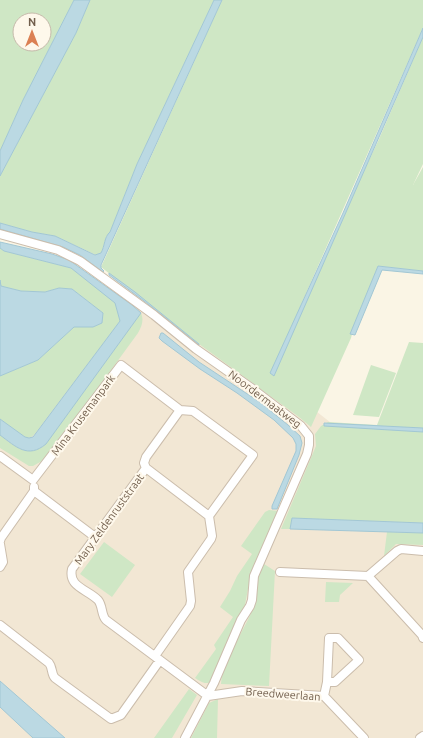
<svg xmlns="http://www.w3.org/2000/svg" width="423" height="738" viewBox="0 0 423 738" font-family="Ubuntu,sans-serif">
  <rect width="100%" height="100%" fill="#faf5e5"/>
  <path fill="#f2e7d4" d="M128 263 406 482 423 483V738H0V376L25 394Z"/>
  <path fill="#cfe7c5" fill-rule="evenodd" d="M0 0H74L23 100 0 151ZM20 20H44V44H20Z
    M90 0H214L137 164 110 232C104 237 105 246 101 253L96 255 55 236 32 232 0 223V176L76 33Z
    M222 0H423V28L300 307 379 139 423 37V164L413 185 423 167V271L378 266 351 334H352L351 338 311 427 299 417 188 336 101 267Z
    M0 248 4 251 71 268 116 303 120 321 37 431C33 436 31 439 25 437L0 419V376L38 360 74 327H93L102 323 103 313 72 289 59 288 45 292 21 291 1 286 0 280Z
    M141 313C144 320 142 326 138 333L87 403 42 461 33 466H29L0 448V435C15 447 28 459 46 444Z
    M409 342 423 343V523L292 518 290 529H281L316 446 315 434 321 426 328 422 377 425Z
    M371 365 396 373 379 417 353 415Z
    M269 510 278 511 250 578 245 605 229 636 211 681C206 686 200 681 195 678L216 649 214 645 233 617 220 607 230 591 237 576 252 554 241 546 265 512Z
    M387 532 423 533V545L396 544 384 556Z
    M104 542 135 565 112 597 80 574Z
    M264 564 275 571 269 686 221 684C223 659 245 630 254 606 257 596 256 585 259 575 260 571 262 568 264 564Z
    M326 582 353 583 340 595 339 602H325Z
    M189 689 197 695 172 738H154Z
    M218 699 217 738H191L209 703Z"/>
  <path fill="#bbd9e3" stroke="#a2c7d4" d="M74 0H90L76 33 0 176V151L23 100Z
    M214 0H222L101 265V268L104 271 103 272 80 255 63 247 0 229V223L32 232 55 236 95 255 101 253C105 246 104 237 110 232L137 164Z
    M423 28V37L274 376 270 373 343 213Z
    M0 242 52 254 69 260 132 305 141 313 46 444C28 459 16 447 0 435V419L25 437 29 438 33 437 120 321 115 303 71 268 4 251 0 248Z
    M378 266 423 271V274L382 270 355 335 350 334Z
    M109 273 135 292 199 344V345L144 301 109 275Z
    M0 280 1 286 21 291 45 292 59 288 72 289 103 313 102 323 93 327H74L38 360 0 376Z
    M161 333H163L199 362 261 403 288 425 300 436 302 443 299 455 277 509H272V506L296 451V444L293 438 274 420 237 393 200 369 162 341 159 338Z
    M324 423 423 428V432L324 426Z
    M292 518 423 523V533L290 529Z
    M0 681 65 738H33L0 707Z"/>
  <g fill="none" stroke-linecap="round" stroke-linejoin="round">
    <g stroke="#cbbdac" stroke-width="10">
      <path id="minor" d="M0 234 58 250 80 261 154 315 196 349 250 387 301 426 309 436V445L307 454 254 576 252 600 250 606 241 620 214 683 185 738
        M180 410 146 457 144 463 146 468 209 516
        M0 456 33 480 121 365 180 410 193 411 253 455 209 516 212 536 211 539 188 572 191 601 190 606 155 656
        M146 468 72 569C68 587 87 589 98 600 103 606 101 615 106 620L208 696
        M34 491 95 537
        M0 541 1 538 34 491V487
        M0 544 3 562 0 567
        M280 572 368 576 397 551 401 549 423 551
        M368 576 422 635 423 638
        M0 625 49 663C53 668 51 674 55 678L111 719 121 715 160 660
        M208 696 242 691 324 696 364 738
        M324 696 327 682 329 638H338L359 660 335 682H327
        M420 738 423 736"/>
    </g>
    <use href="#minor" stroke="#fff" stroke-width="8"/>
  </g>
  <g text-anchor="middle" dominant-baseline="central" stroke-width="4" stroke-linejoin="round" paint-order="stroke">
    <g font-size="11" fill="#715e4c" stroke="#fef8eb">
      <text transform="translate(265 399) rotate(37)">Noordermaatweg</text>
      <text transform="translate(83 415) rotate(-53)">Mina Krusemanpark</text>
      <text transform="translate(109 519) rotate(-54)">Mary Zeldenruststraat</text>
      <text transform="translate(283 694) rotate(4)">Breedweerlaan</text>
    </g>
  </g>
  <g transform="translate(32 32)"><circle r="19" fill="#fef8eb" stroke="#c6baab"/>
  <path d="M0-3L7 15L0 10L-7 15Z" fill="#db8053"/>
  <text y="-6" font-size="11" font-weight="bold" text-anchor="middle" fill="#715e4c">N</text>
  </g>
</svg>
